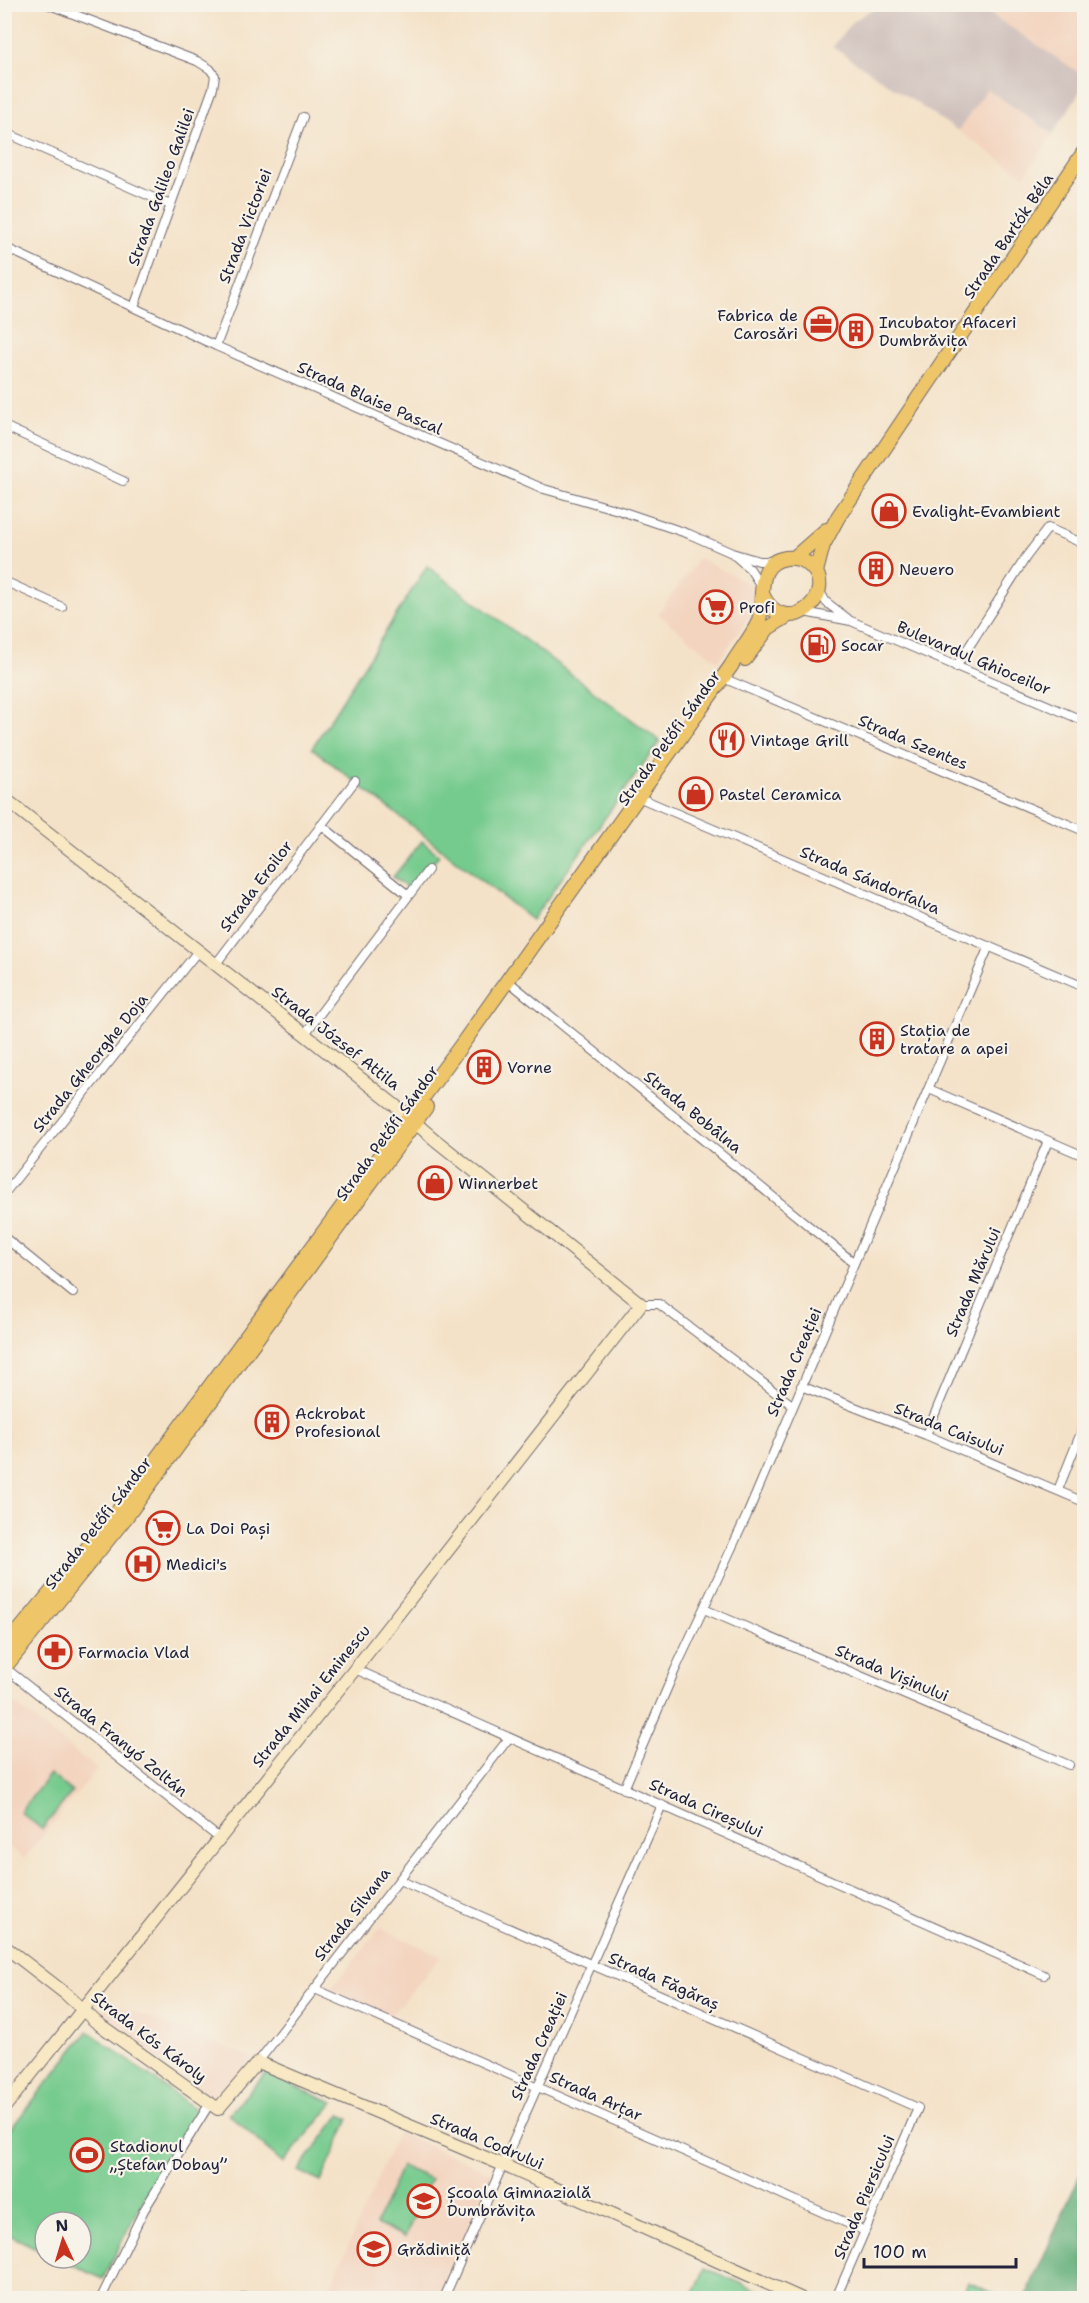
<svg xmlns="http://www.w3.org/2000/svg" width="1089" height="2303" viewBox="0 0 1089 2303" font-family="'Shantell Sans',sans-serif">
  <rect width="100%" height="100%" fill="#f7f3e8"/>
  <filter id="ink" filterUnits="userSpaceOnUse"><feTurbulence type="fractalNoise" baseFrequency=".0167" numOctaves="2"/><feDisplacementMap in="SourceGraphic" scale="12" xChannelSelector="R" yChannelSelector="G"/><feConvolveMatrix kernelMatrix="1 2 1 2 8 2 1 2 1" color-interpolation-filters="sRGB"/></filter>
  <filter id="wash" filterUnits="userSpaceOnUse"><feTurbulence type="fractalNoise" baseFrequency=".008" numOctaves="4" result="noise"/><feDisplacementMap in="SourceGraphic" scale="24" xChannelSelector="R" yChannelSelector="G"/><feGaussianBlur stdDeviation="1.35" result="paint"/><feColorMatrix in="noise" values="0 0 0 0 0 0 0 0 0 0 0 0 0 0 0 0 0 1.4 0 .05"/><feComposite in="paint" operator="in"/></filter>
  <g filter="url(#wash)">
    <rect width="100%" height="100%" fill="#f4e2c8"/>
    <path fill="#f3d4bf" d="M977 5H1084V76Z
      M987 89 1053 134 1024 176 958 131Z
      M699 558 752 585 756 598V606L718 662 658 614Z
      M6 1697 97 1769 24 1859 5 1843Z
      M380 1928 442 1956 390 2016 331 1989Z
      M111 2003 253 2058 217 2101 101 2016Z
      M398 2132 492 2173 436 2298H332L326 2296Z"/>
    <path fill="#cfc0bb" d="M892 5H977L1084 76V85L1053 134 987 89 958 131 833 47 851 23 869 11Z"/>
    <path fill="#75ca8d" stroke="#4c7664" stroke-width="1.5" d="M427 566 660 741 532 920 312 748Z
      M422 841 439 855 410 890 393 877Z
      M50 1774 72 1792 42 1829 20 1812Z
      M88 2031 199 2112 138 2209 103 2279 58 2258H81V2222H45V2252L5 2233V2136Z
      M264 2075H268L334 2103 283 2163 229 2114Z
      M340 2115 349 2119 321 2182 298 2171Z
      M401 2166 431 2179 405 2237 376 2224Z
      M705 2268 776 2298H692Z
      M968 2282 998 2295 996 2298H961Z"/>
    <path fill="#60ae78" stroke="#41685a" stroke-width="1.5" d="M1084 2166V2298H1025Z"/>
  </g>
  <g filter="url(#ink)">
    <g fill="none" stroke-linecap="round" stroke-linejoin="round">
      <g stroke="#6c656c" stroke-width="10">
        <path id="street" d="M47 4 197 61 210 69 215 76 213 88 134 307
          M4 132 170 205
          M4 247 216 346 544 489 618 510 689 534 732 553 759 561H774
          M216 346 303 117
          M4 426 123 481
          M734 555 750 569 761 586
          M4 581 62 607
          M819 590 826 602 848 619
          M804 612 851 621 1084 721
          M956 667 1026 557 1048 528 1084 544
          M730 681 1084 831
          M645 800 1084 987
          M321 825 408 895
          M215 965 355 781
          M513 985 853 1262
          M304 1035 428 870
          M929 1089 1084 1156
          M4 1194 198 951
          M4 1237 73 1293
          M641 1304H659L792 1405
          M801 1386 926 1435 1084 1502
          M926 1435 1048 1141
          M1058 1490 1084 1425
          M704 1609 1069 1765
          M4 1667 219 1838
          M355 1669 1044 1975
          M624 1789 675 1670 747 1515 989 946
          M399 1880 918 2108 836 2298
          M315 1989 865 2231
          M258 2062 509 1738
          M101 2298 144 2210 210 2103
          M243 2298 244 2297
          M444 2298 662 1805"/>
      </g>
      <g stroke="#6c656c" stroke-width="14">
        <path id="secondary" d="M4 798 397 1107 434 1139 641 1304 355 1669 4 2108
          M4 1946 66 1994 96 2022 218 2109 258 2062 503 2165 800 2298"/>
      </g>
      <g stroke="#6c656c" stroke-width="16">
        <path id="primary" d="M794 558 826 530
          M816 572 823 545 838 517 1084 152
          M745 659 768 628 789 615
          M4 1649 118 1511 460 1047 731 666C739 652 751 638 758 623 767 601 752 563 786 558 793 557 801 559 807 563 845 591 785 645 762 594
          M4 1668 126 1517 426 1107"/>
      </g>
      <use href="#street" stroke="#fff" stroke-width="8"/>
      <use href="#secondary" stroke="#f8e8c3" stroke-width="12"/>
      <use href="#primary" stroke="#eec569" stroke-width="14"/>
    </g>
  </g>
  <defs>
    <g id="office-ring" transform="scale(1.725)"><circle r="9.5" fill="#f7f3e8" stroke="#c8321e" stroke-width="1.5"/><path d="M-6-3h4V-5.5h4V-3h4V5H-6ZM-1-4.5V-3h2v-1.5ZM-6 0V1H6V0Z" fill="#c8321e"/></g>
    <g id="building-ring" transform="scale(1.725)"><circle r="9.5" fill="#f7f3e8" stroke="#c8321e" stroke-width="1.5"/><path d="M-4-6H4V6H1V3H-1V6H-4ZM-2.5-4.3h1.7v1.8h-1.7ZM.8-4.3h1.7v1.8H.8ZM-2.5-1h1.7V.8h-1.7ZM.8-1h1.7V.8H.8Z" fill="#c8321e"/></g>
    <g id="shop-ring" transform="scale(1.725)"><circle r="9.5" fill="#f7f3e8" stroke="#c8321e" stroke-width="1.5"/><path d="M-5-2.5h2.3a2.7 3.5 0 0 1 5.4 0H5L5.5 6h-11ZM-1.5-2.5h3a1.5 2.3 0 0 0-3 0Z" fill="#c8321e"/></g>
    <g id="supermarket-ring" transform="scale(1.725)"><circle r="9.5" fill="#f7f3e8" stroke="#c8321e" stroke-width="1.5"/><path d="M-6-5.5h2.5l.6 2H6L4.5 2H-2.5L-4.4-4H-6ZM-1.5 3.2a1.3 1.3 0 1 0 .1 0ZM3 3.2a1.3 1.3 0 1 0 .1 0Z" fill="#c8321e"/></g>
    <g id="fuel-ring" transform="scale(1.725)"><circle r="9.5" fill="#f7f3e8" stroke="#c8321e" stroke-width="1.5"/><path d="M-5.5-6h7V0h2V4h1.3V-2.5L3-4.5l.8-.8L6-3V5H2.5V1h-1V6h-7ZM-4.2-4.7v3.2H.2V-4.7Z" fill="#c8321e"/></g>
    <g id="restaurant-ring" transform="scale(1.725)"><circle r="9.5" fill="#f7f3e8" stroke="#c8321e" stroke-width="1.5"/><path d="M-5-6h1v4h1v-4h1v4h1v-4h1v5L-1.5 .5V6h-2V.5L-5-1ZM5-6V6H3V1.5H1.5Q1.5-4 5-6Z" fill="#c8321e"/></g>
    <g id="hospital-ring" transform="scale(1.725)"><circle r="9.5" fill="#f7f3e8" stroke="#c8321e" stroke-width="1.5"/><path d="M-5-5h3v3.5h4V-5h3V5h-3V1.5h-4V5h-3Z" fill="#c8321e"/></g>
    <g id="pharmacy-ring" transform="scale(1.725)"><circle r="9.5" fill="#f7f3e8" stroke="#c8321e" stroke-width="1.5"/><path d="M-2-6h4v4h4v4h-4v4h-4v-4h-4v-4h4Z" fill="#c8321e"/></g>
    <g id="stadium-ring" transform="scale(1.725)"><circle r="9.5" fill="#f7f3e8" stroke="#c8321e" stroke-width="1.5"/><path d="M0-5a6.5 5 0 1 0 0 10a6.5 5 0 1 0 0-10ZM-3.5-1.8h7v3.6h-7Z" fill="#c8321e"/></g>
    <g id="school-ring" transform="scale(1.725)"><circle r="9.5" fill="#f7f3e8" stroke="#c8321e" stroke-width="1.5"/><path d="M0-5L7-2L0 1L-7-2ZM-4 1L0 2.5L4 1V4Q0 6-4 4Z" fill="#c8321e"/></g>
  </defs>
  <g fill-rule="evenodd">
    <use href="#office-ring" x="821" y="324"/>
    <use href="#building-ring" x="856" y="331"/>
    <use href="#shop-ring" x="889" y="511"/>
    <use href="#building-ring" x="876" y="569"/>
    <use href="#supermarket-ring" x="716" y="607"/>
    <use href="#fuel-ring" x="818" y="645"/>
    <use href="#restaurant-ring" x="727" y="740"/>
    <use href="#shop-ring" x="696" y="794"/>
    <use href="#building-ring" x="877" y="1039"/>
    <use href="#building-ring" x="484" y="1067"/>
    <use href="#shop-ring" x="435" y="1183"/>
    <use href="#building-ring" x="272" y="1422"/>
    <use href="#supermarket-ring" x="163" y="1528"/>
    <use href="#hospital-ring" x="143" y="1564"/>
    <use href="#pharmacy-ring" x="55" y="1652"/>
    <use href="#stadium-ring" x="87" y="2155"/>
    <use href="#school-ring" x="424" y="2201"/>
    <use href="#school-ring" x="374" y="2249"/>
  </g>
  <g text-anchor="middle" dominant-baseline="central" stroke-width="4.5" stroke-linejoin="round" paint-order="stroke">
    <g font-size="16" fill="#22223b" stroke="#f7f3e8">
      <text transform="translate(161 187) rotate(-70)">Strada Galileo Galilei</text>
      <text transform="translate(245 226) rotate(-69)">Strada Victoriei</text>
      <text transform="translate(1008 236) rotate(-56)">Strada Bartók Béla</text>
      <text transform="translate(370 398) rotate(24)">Strada Blaise Pascal</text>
      <text transform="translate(974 658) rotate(23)">Bulevardul Ghioceilor</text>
      <text transform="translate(669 738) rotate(-54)">Strada Petőfi Sándor</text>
      <text transform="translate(913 742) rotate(23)">Strada Szentes</text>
      <text transform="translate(870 880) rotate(23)">Strada Sándorfalva</text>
      <text transform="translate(256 886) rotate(-53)">Strada Eroilor</text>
      <text transform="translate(336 1038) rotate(38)">Strada József Attila</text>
      <text transform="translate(90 1063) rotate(-51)">Strada Gheorghe Doja</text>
      <text transform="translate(693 1112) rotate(39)">Strada Bobâlna</text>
      <text transform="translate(387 1133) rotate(-54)">Strada Petőfi Sándor</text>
      <text transform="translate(973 1282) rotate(-67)">Strada Mărului</text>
      <text transform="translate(794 1362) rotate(-67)">Strada Creației</text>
      <text transform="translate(949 1429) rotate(22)">Strada Caisului</text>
      <text transform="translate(98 1523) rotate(-52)">Strada Petőfi Sándor</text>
      <text transform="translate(892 1673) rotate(23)">Strada Vișinului</text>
      <text transform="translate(311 1696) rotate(-51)">Strada Mihai Eminescu</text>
      <text transform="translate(121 1741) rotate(39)">Strada Franyó Zoltán</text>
      <text transform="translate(706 1808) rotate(24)">Strada Cireșului</text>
      <text transform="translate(352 1914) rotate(-52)">Strada Silvana</text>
      <text transform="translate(664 1981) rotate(24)">Strada Făgăraș</text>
      <text transform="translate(149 2037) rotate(37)">Strada Kós Károly</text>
      <text transform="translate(539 2046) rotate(-66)">Strada Creației</text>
      <text transform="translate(596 2096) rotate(24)">Strada Arțar</text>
      <text transform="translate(487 2141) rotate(23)">Strada Codrului</text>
      <text transform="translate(864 2197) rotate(-67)">Strada Piersicului</text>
    </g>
    <g font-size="16" fill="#22223b" stroke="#f7f3e8" text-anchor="start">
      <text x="798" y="315" text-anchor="end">Fabrica de<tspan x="798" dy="18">Carosări</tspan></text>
      <text x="879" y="322">Incubator Afaceri<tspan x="879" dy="18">Dumbrăvița</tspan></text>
      <text x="912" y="511">Evalight-Evambient</text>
      <text x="899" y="569">Neuero</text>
      <text x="739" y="607">Profi</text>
      <text x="841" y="645">Socar</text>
      <text x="750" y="740">Vintage Grill</text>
      <text x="719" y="794">Pastel Ceramica</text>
      <text x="900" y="1030">Stația de<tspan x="900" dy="18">tratare a apei</tspan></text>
      <text x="507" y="1067">Vorne</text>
      <text x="458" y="1183">Winnerbet</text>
      <text x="295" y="1413">Ackrobat<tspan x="295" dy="18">Profesional</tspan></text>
      <text x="186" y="1528">La Doi Pași</text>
      <text x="166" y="1564">Medici's</text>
      <text x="78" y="1652">Farmacia Vlad</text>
      <text x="110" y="2146">Stadionul<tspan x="110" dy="18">„Ștefan Dobay”</tspan></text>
      <text x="447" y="2192">Școala Gimnazială<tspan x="447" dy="18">Dumbrăvița</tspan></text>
      <text x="397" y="2249">Grădiniță</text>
    </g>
  </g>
  <rect width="1089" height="2303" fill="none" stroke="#f7f3e8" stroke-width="24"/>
  <g transform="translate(63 2240) rotate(356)"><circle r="28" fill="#f7f3e8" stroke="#a29fa3" stroke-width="1.5"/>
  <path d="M0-4.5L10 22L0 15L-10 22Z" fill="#c8321e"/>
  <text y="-9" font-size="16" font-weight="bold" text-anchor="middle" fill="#22223b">N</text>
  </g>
  <path d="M864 2258v9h152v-9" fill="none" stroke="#22223b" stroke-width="3"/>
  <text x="873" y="2258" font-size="18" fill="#22223b" stroke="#f7f3e8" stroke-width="4.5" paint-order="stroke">100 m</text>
</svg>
